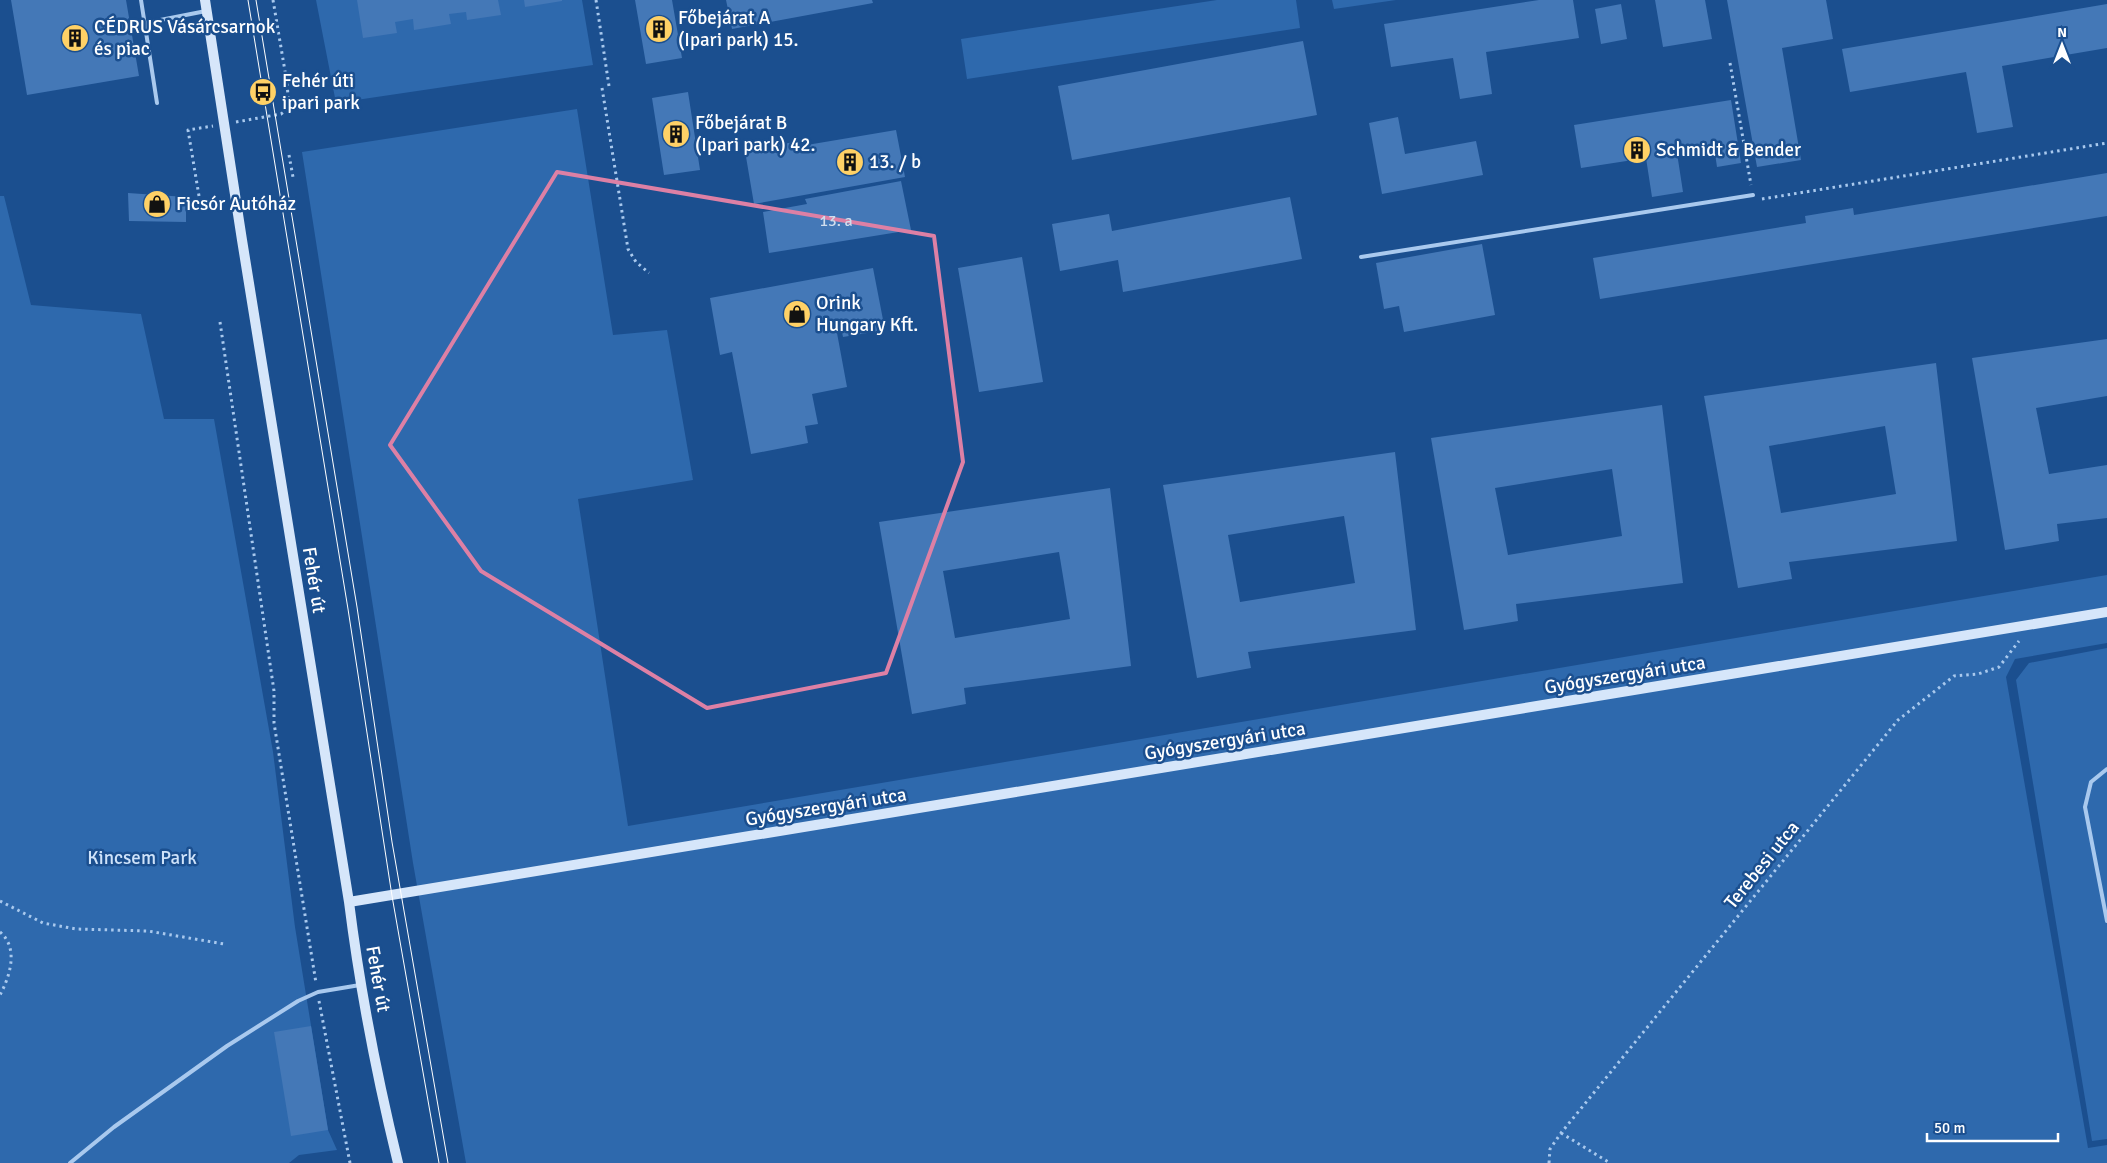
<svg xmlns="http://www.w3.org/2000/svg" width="2107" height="1163" viewBox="0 0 2107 1163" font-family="Signika,sans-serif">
  <rect width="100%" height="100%" fill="#1b4f8f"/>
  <path fill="#2e69ad" d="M316 0H582L593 65 336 103Z
    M1217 0H1296L1300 28 967 79 961 39Z
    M1332 0H1396L1334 9Z
    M577 109 613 335 667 330 693 480 578 499 628 826 2107 575V643L2015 659 2006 677 2088 1148 2107 1145V1163H466L413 863 302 152Z
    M0 196H4L31 305 141 314 164 419H214L273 752 295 927 328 1130 337 1150 299 1155 289 1163H0Z
    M2107 648V1139L2092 1141 2016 680 2029 663Z"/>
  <path fill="#4478b7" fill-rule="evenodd" d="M11 0H126L139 76 27 95Z
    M357 0H498L501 15 467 20 466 12 449 14 451 24 414 30 413 19 395 22 397 33 363 38Z
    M524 0H562V1L525 7Z
    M635 0H672L682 58 646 64Z
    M726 0H872L873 3 732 29Z
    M1539 0H1573L1579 38 1486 52 1492 94 1460 99 1453 58 1391 67 1384 24Z
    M1655 0H1705L1712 39 1663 47Z
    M1727 0H1826L1833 39 1782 48 1801 160 1757 167Z
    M1621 4 1627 39 1601 44 1595 9Z
    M2107 4V48L2002 66 2013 127 1977 133 1966 72 1850 92 1842 49Z
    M1303 41 1317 115 1072 160 1058 86Z
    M688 92 700 170 664 175 652 98Z
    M1731 100 1741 163 1717 167 1714 147 1677 153 1683 192 1652 197 1646 158 1581 168 1574 125Z
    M1398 117 1405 154 1476 141 1483 175 1382 194 1369 123Z
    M896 130 905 177 754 204 745 151 794 142 795 147Z
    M2107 173V216L1600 299 1593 258 1806 223 1805 216 1853 208 1854 215Z
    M901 181 911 230 769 253 763 212 807 204 805 199Z
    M128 193 186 197V222L129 221Z
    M1290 197 1302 259 1123 292 1118 260 1060 271 1052 224 1109 214 1112 231Z
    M1482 244 1495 315 1404 332 1399 306 1384 309 1376 263Z
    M1022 257 1043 382 979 392 958 268Z
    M873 268 885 330 843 337 842 332 837 333 847 387 812 394 818 424 805 426 808 443 751 454 732 352 720 355 710 298Z
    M2107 339V396L2036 408 2049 474 2107 465V518L2057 524 2059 541 2005 550 1972 358Z
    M1936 363 1957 541 1789 562 1792 579 1738 588 1704 396ZM1885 426 1896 494 1781 513 1769 446Z
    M1662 405 1683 583 1516 604 1518 621 1464 630 1431 438ZM1612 469 1622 536 1508 555 1495 488Z
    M1395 452 1416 630 1248 652 1251 668 1197 678 1163 485ZM1344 516 1355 583 1240 602 1228 535Z
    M1110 488 1131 666 964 688 966 704 912 714 879 522ZM1059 552 1070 619 955 638 943 571Z
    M311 1026 328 1130 291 1136 274 1032Z"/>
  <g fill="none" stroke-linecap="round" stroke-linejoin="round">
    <path stroke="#a9c9ee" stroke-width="3" stroke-dasharray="2.5 4" stroke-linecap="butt" d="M596 0 609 86
      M1730 63 1751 185
      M602 88 628 249 636 262 649 273
      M236 122 281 114 289 108 287 83 273 0
      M289 155 293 177
      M199 196 188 130 213 126
      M1762 199 2107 143
      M220 322 274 691V723L316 983
      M0 901 43 923 76 929 148 931 224 944
      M0 932C19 948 10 976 0 995
      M319 1001 350 1163
      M1561 1133 1610 1163
      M1549 1163 1550 1149 1561 1133 1898 720 1954 676 1978 674 1999 667 2019 641"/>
    <path stroke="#a9c9ee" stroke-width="4" d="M141 0 157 103
      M145 23 206 11
      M1361 257 1753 195
      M2107 769 2091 782 2085 807 2107 921
      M70 1163 114 1127 227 1046 298 1001 318 992 360 985"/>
    <path stroke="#d6e6fa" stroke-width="10" d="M205 0 242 240 349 902C360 990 377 1077 398 1163
      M349 902 2107 612"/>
    <path stroke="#fff" stroke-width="1" d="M248 0 348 609 392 896 439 1163
      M256 0 357 607 392 842 448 1163"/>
  </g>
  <path fill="none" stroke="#dd80a5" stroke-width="4" stroke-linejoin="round" d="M557 172 934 236 963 462 886 673 707 708 481 571 390 445Z"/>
  <defs>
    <g id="building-disc" transform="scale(1.4375)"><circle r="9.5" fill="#ffd166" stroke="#1b4f8f"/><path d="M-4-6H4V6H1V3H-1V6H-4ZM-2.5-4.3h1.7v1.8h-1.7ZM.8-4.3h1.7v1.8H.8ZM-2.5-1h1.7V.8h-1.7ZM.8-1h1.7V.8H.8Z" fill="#111"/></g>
    <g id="bus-disc" transform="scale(1.4375)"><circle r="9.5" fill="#ffd166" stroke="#1b4f8f"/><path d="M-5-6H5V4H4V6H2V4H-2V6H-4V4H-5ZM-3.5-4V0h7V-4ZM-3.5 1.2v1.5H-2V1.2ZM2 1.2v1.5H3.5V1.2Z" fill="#111"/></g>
    <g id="shop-disc" transform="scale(1.4375)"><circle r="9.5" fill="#ffd166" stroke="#1b4f8f"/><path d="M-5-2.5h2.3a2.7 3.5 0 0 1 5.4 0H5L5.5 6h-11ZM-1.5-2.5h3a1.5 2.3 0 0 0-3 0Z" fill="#111"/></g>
  </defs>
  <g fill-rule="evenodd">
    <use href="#building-disc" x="659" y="29"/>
    <use href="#building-disc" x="75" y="38"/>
    <use href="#bus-disc" x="263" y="92"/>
    <use href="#building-disc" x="676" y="134"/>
    <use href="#building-disc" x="1637" y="150"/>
    <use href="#building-disc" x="850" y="162"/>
    <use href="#shop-disc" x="157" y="204"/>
    <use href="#shop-disc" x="797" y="314"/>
  </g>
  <g text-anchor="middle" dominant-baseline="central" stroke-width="5" stroke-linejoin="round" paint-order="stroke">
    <g font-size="16" fill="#d0dded">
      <text x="836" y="221">13. a</text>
    </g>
    <g font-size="19" fill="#fff" stroke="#1b4f8f" text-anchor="start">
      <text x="678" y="18">Főbejárat A<tspan x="678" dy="22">(Ipari park) 15.</tspan></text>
      <text x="94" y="27">CÉDRUS Vásárcsarnok<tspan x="94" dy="22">és piac</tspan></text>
      <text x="282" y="81">Fehér úti<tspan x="282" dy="22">ipari park</tspan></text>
      <text x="695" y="123">Főbejárat B<tspan x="695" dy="22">(Ipari park) 42.</tspan></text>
      <text x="1656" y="150">Schmidt &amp; Bender</text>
      <text x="869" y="162">13. / b</text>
      <text x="176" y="204">Ficsór Autóház</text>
      <text x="816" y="303">Orink<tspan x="816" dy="22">Hungary Kft.</tspan></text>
    </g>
    <g font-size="19" fill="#fff" stroke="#1b4f8f">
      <text transform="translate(314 580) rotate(81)">Fehér út</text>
      <text transform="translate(1625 675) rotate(-9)">Gyógyszergyári utca</text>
      <text transform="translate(1225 741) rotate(-9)">Gyógyszergyári utca</text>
      <text transform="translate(826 807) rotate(-9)">Gyógyszergyári utca</text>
      <text transform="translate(1762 865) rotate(-51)">Terebesi utca</text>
      <text transform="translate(378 979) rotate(80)">Fehér út</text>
    </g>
    <g font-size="19" fill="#cfe3fa" stroke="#1b4f8f">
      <text x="142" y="858">Kincsem Park</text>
    </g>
  </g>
  <g transform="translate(2062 45)" stroke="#1b4f8f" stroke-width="4" paint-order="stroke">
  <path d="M0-4L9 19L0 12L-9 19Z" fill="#ffffff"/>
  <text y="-8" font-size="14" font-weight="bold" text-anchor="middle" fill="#ffffff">N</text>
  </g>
  <path d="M1927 1133v8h131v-8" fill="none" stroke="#ffffff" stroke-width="2.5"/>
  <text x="1934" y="1133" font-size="15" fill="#ffffff" stroke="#1b4f8f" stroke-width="4" paint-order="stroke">50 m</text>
</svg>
